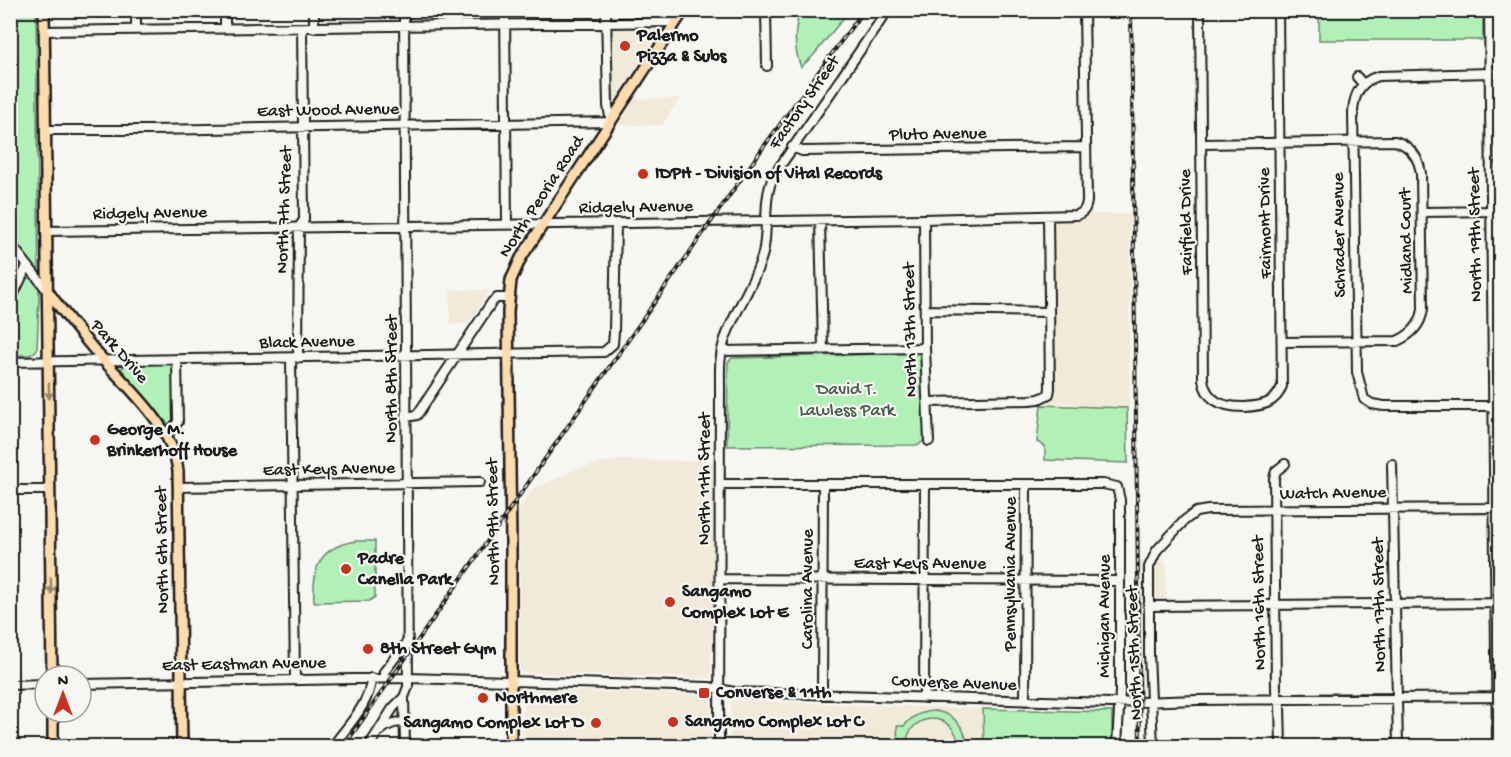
<svg xmlns="http://www.w3.org/2000/svg" width="1511" height="757" viewBox="0 0 1511 757" font-family="'Gochi Hand',sans-serif">
  <rect width="100%" height="100%" fill="#f6f6f2"/>
  <filter id="ink" filterUnits="userSpaceOnUse"><feTurbulence type="fractalNoise" baseFrequency=".0167" numOctaves="2"/><feDisplacementMap in="SourceGraphic" scale="12" xChannelSelector="R" yChannelSelector="G"/><feConvolveMatrix kernelMatrix="1 2 1 2 8 2 1 2 1" color-interpolation-filters="sRGB"/></filter>
  <g filter="url(#ink)">
    <path fill="#f2ead8" d="M610 26H664L612 105H611Z
      M680 98 662 125H618L635 99Z
      M1089 214H1130L1129 407 1043 403 1050 398 1054 388 1052 219Z
      M450 290H490L468 324H450Z
      M617 460 715 461 711 678 523 673 520 671 519 510 533 489 579 468Z
      M1139 561H1166L1167 599 1140 600Z
      M523 689 707 695 711 696V746H522Z
      M731 700 983 709 984 746H730Z"/>
    <path fill="#b1f1b8" stroke="#66866a" stroke-width="1.5" d="M10 11H36L39 295 37 350 30 355H11Z
      M800 11H849L813 56 801 67C793 48 794 30 800 11Z
      M1319 11H1483V40H1319Z
      M921 353 925 439 919 445 727 446 728 362 732 358Z
      M169 364 173 367V420L168 424 121 369 125 365Z
      M1041 405 1127 408 1128 463 1045 460V446L1037 442Z
      M356 541H375V597L369 601 314 602C312 567 319 547 356 541Z
      M983 709 1112 712V746H984Z
      M935 711C954 714 966 727 967 746H959C956 710 908 710 906 746H898L897 726H904C912 716 922 711 935 711Z"/>
    <g fill="none" stroke-linecap="round" stroke-linejoin="round">
      <g stroke="#1c1c1c" stroke-width="12">
        <path id="minor" d="M136 10V29
          M225 10V28
          M404 10 408 687 404 697 405 746
          M505 10 507 224
          M766 10 767 66
          M1200 10 1203 379C1206 402 1224 407 1244 407 1261 406 1276 404 1282 386L1278 10
          M1489 10 1497 746
          M314 28V10
          M44 31 676 22 674 10
          M1357 77 1363 84
          M10 97V99
          M45 130H151L611 122 608 106 606 10
          M1202 144 1395 141C1411 146 1419 158 1421 174L1423 309C1421 325 1411 335 1397 341L1282 342
          M792 147 802 151 1086 147
          M1422 212 1500 211
          M924 219 925 348 929 441
          M820 221 823 349
          M46 231 924 219 1077 215C1084 212 1086 209 1087 201L1084 10
          M10 243 47 290
          M10 302 27 266
          M925 310 1049 312
          M722 351 925 348
          M291 358 295 679
          M298 358 299 227 304 220 302 28
          M10 362 604 352 613 344 614 332 616 223
          M1364 399 1357 372 1353 112C1354 93 1361 81 1379 76L1490 73
          M1364 399 1372 404 1384 406H1500
          M928 402 1030 400 1039 399 1049 394 1050 388 1048 216
          M406 417 417 415 492 302 497 298H508
          M167 435 178 422 177 359
          M1392 464 1398 746
          M720 484H1103L1117 487 1120 500V691L1117 746
          M179 487 480 482
          M10 490H50
          M720 579 1119 581
          M1148 606 1498 603
          M384 678V672L407 642
          M81 684 408 678 709 687 734 692 1111 703 1197 700 1500 697
          M10 685 45 684
          M822 695 823 484
          M924 698 925 484
          M1025 701 1026 484
          M380 731C388 724 394 722 405 722
          M333 746C347 726 371 703 371 678
          M369 746 393 708 404 697
          M719 746 720 388C720 372 719 357 724 342 734 311 755 284 763 253 769 227 762 200 774 175L888 10
          M1153 746 1149 654V567L1157 550 1185 520 1196 512 1208 510 1500 508
          M1281 746 1280 705 1276 691 1274 478 1276 471 1285 464"/>
      </g>
      <g stroke="#1c1c1c" stroke-width="14">
        <path id="major" d="M44 10 52 676
          M47 290C62 311 79 332 96 352 125 385 173 425 178 471L182 746
          M53 712V746
          M511 746V543L508 312 511 280 521 258 684 10"/>
      </g>
      <use href="#minor" stroke="#f6f6f2" stroke-width="8"/>
      <use href="#major" stroke="#fedbac" stroke-width="9"/>
      <g stroke="#1c1c1c" stroke-width="4">
        <path id="rail" d="M1131 10 1140 746
          M344 746 762 149 864 10"/>
      </g>
      <use href="#rail" stroke="#f6f6f2" stroke-width="1.5" stroke-dasharray="4.5" stroke-linecap="butt"/>
    </g>
    <defs><path id="oneway-solid" d="M-6-.8H1V-3.2L6.5 0L1 3.2V.8H-6Z" transform="scale(1.5)"/></defs>
    <g fill="#98856b">
      <use href="#oneway-solid" transform="translate(49 391) rotate(89)"/>
      <use href="#oneway-solid" transform="translate(51 586) rotate(89)"/>
    </g>
  </g>
  <g fill="#c8321e" stroke="#f6f6f2" stroke-width="2">
    <circle cx="625" cy="46" r="6"/>
    <circle cx="643" cy="174" r="6"/>
    <circle cx="95" cy="440" r="6"/>
    <circle cx="346" cy="569" r="6"/>
    <circle cx="670" cy="602" r="6"/>
    <circle cx="368" cy="649" r="6"/>
    <rect x="698" y="687" width="12" height="12" rx="3"/>
    <circle cx="483" cy="698" r="6"/>
    <circle cx="673" cy="722" r="6"/>
    <circle cx="596" cy="723" r="6"/>
  </g>
  <g text-anchor="middle" dominant-baseline="central" stroke-width="4.5" stroke-linejoin="round" paint-order="stroke">
    <g font-size="18" font-weight="bold" fill="#1c1c1c" stroke="#f6f6f2" text-anchor="start">
      <text x="637" y="36">Palermo<tspan x="637" dy="21">Pizza &amp; Subs</tspan></text>
      <text x="655" y="174">IDPH - Division of Vital Records</text>
      <text x="107" y="430">George M.<tspan x="107" dy="21">Brinkerhoff House</tspan></text>
      <text x="358" y="559">Padre<tspan x="358" dy="21">Canella Park</tspan></text>
      <text x="682" y="592">Sangamo<tspan x="682" dy="21">Complex Lot E</tspan></text>
      <text x="380" y="649">8th Street Gym</text>
      <text x="716" y="693">Converse &amp; 11th</text>
      <text x="495" y="698">Northmere</text>
      <text x="685" y="722">Sangamo Complex Lot C</text>
      <text x="584" y="723" text-anchor="end">Sangamo Complex Lot D</text>
    </g>
    <g font-size="18" fill="#1c1c1c" stroke="#f6f6f2">
      <text transform="translate(805 103) rotate(-55)">Factory Street</text>
      <text transform="translate(328 111) rotate(-1)">East Wood Avenue</text>
      <text transform="translate(938 135) rotate(-1)">Pluto Avenue</text>
      <text transform="translate(542 197) rotate(-57)">North Peoria Road</text>
      <text transform="translate(636 208) rotate(-1)">Ridgely Avenue</text>
      <text transform="translate(285 210) rotate(-88)">North 7th Street</text>
      <text transform="translate(150 214) rotate(-1)">Ridgely Avenue</text>
      <text transform="translate(1187 222) rotate(-91)">Fairfield Drive</text>
      <text transform="translate(1266 223) rotate(-91)">Fairmont Drive</text>
      <text transform="translate(1340 235) rotate(-91)">Schrader Avenue</text>
      <text transform="translate(1476 235) rotate(-91)">North 19th Street</text>
      <text transform="translate(1407 241) rotate(-91)">Midland Court</text>
      <text transform="translate(911 330) rotate(-91)">North 13th Street</text>
      <text transform="translate(307 343) rotate(-1)">Black Avenue</text>
      <text transform="translate(119 352) rotate(49)">Park Drive</text>
      <text transform="translate(392 379) rotate(-90)">North 8th Street</text>
      <text transform="translate(329 470) rotate(-1)">East Keys Avenue</text>
      <text transform="translate(705 479) rotate(-90)">North 11th Street</text>
      <text transform="translate(1333 494) rotate(-1)">Watch Avenue</text>
      <text transform="translate(494 522) rotate(-91)">North 9th Street</text>
      <text transform="translate(163 550) rotate(-91)">North 6th Street</text>
      <text x="920" y="564">East Keys Avenue</text>
      <text transform="translate(1011 574) rotate(-90)">Pennsylvania Avenue</text>
      <text transform="translate(808 589) rotate(-90)">Carolina Avenue</text>
      <text transform="translate(1260 603) rotate(-91)">North 16th Street</text>
      <text transform="translate(1380 605) rotate(-91)">North 17th Street</text>
      <text transform="translate(1105 616) rotate(-90)">Michigan Avenue</text>
      <text transform="translate(1135 653) rotate(-92)">North 15th Street</text>
      <text transform="translate(244 665) rotate(-1)">East Eastman Avenue</text>
      <text transform="translate(954 684) rotate(2)">Converse Avenue</text>
    </g>
    <g font-size="18" fill="#495c4b" stroke="#f6f6f2">
      <text x="847" y="390">David T.<tspan x="847" dy="21">Lawless Park</tspan></text>
    </g>
  </g>
  <rect width="1511" height="757" fill="none" stroke="#f6f6f2" stroke-width="36"/>
  <rect x="18" y="18" width="1475" height="721" fill="none" stroke="#1c1c1c" stroke-width="2" filter="url(#ink)"/>
  <g transform="translate(63 694)"><circle r="28" fill="#f6f6f2" stroke="#9f9f9c" stroke-width="1.5"/>
  <path d="M0-4.5L10 22L0 15L-10 22Z" fill="#c8321e"/>
  <text y="-9" font-size="16" font-weight="bold" text-anchor="middle" fill="#1c1c1c">N</text>
  </g>
</svg>
